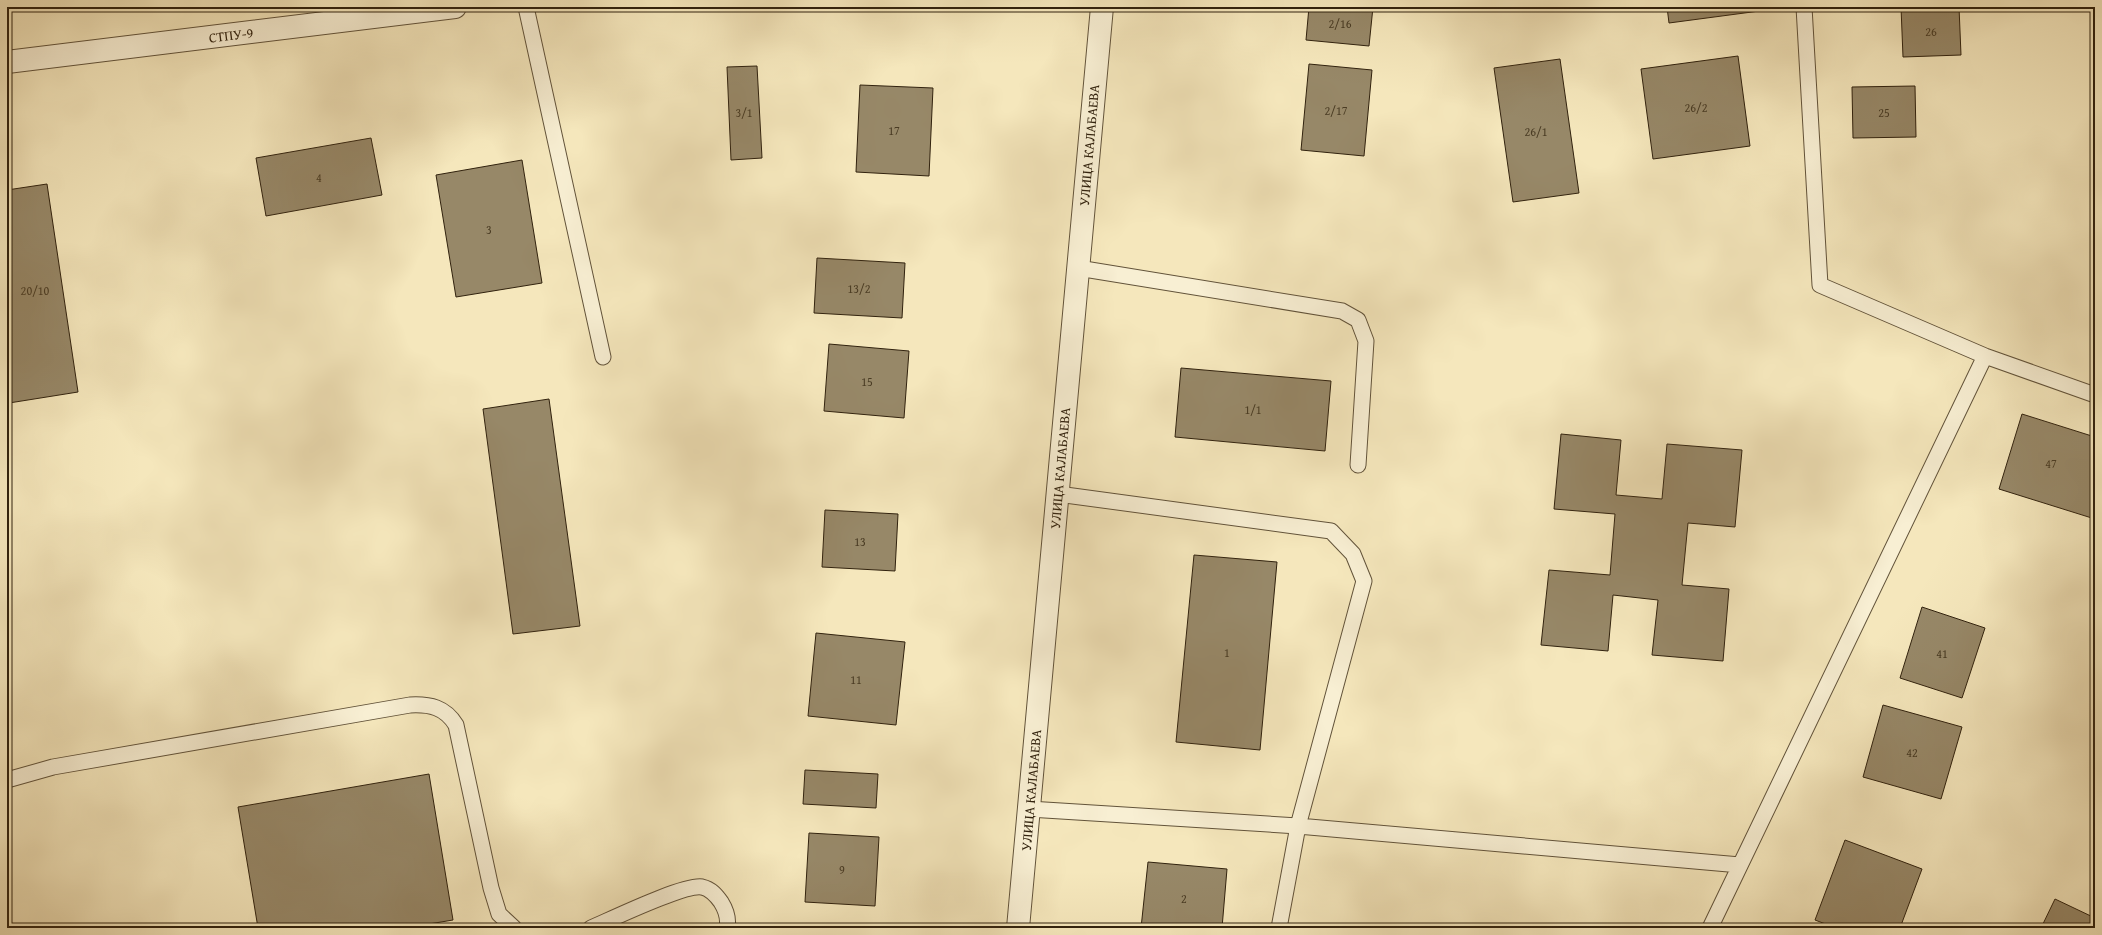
<svg xmlns="http://www.w3.org/2000/svg" width="2102" height="935" viewBox="0 0 2102 935" font-family="'Gentium Book Plus',serif">
  <rect width="100%" height="100%" fill="#f5e7bc"/>
  <filter id="stains"><feTurbulence type="fractalNoise" baseFrequency=".005" numOctaves="4"/><feColorMatrix values="0 0 0 0 .2 0 0 0 0 .09 0 0 0 0 .02 0 0 0 .5 -.17"/></filter>
  <radialGradient id="worn" r=".72"><stop offset=".6" stop-color="#630" stop-opacity="0"/><stop offset="1" stop-color="#630" stop-opacity=".3"/></radialGradient>
  <path fill="#978868" stroke="#31220e" d="M1309 7H1373L1369 46 1306 40Z
    M1667 7H1766L1767 10 1669 23Z
    M1901 7H1959L1961 55 1903 57Z
    M1738 56 1750 146 1653 159 1641 69Z
    M1560 59 1579 193 1513 202 1494 68Z
    M1309 64 1372 70 1364 156 1301 150Z
    M757 66 762 158 731 160 727 67Z
    M860 85 933 88 929 176 856 172Z
    M1915 86 1916 137 1853 138 1852 87Z
    M371 138 382 195 266 216 256 158Z
    M522 160 542 283 456 297 436 175Z
    M47 184 78 392 9 403 7 390V190Z
    M817 258 905 263 902 318 814 313Z
    M829 344 909 351 904 418 824 411Z
    M1181 368 1331 381 1325 451 1175 437Z
    M549 399 580 626 513 634 483 409Z
    M2022 414 2095 437V519L1999 489Z
    M1561 434 1621 440 1616 495 1662 499 1667 444 1742 450 1735 527 1688 523 1682 585 1729 589 1723 661 1652 655 1658 600 1613 595 1608 651 1541 645 1549 570 1610 575 1615 514 1554 509Z
    M825 510 898 514 895 571 822 567Z
    M1194 555 1277 562 1260 750 1176 742Z
    M1922 607 1985 628 1962 698 1900 678Z
    M816 633 905 642 896 725 808 716Z
    M1883 705 1962 727 1941 799 1863 777Z
    M805 770 878 774 876 808 803 804Z
    M429 774 453 920 405 928H258L238 807Z
    M809 833 879 837 875 906 805 902Z
    M1845 840 1922 869 1900 928H1836L1815 920Z
    M1148 862 1227 869 1222 928H1141Z
    M2055 899 2095 918V928H2041Z"/>
  <g fill="none" stroke-linecap="round" stroke-linejoin="round">
    <g stroke="#62533a" stroke-width="17">
      <path id="service" d="M526 7 603 357
        M1078 268 1342 311 1358 320 1366 341 1358 465
        M1985 356 2095 395
        M1058 494 1331 531 1353 554 1364 581 1298 826 1279 928
        M7 780 53 767 410 705C430 704 445 707 456 725L491 888 499 914 514 928
        M1029 809 1298 826 1740 865
        M591 928C612 919 684 884 702 887 711 889 716 895 721 902 726 910 729 918 727 928
        M1710 928 1985 356 1820 285 1804 7"/>
    </g>
    <g stroke="#62533a" stroke-width="24">
      <path id="minor" d="M7 62 455 7
        M1018 928 1102 7"/>
    </g>
    <use href="#service" stroke="#f8efd3" stroke-width="15"/>
    <use href="#minor" stroke="#f8efd3" stroke-width="22"/>
  </g>
  <g text-anchor="middle" dominant-baseline="central" stroke-width="4" stroke-linejoin="round" paint-order="stroke">
    <g font-size="12" fill="#4a3c24">
      <text x="1340" y="23">2/16</text>
      <text x="1931" y="31">26</text>
      <text x="1696" y="107">26/2</text>
      <text x="1336" y="110">2/17</text>
      <text x="744" y="112">3/1</text>
      <text x="1884" y="112">25</text>
      <text x="894" y="130">17</text>
      <text x="1536" y="131">26/1</text>
      <text x="319" y="177">4</text>
      <text x="489" y="229">3</text>
      <text x="859" y="288">13/2</text>
      <text x="35" y="290">20/10</text>
      <text x="867" y="381">15</text>
      <text x="1253" y="409">1/1</text>
      <text x="2051" y="463">47</text>
      <text x="860" y="541">13</text>
      <text x="1227" y="652">1</text>
      <text x="1942" y="653">41</text>
      <text x="856" y="679">11</text>
      <text x="1912" y="752">42</text>
      <text x="842" y="869">9</text>
      <text x="1184" y="898">2</text>
    </g>
    <g font-size="14" fill="#31220e" stroke="#f8efd3">
      <text transform="translate(231 35) rotate(-7)">СТПУ-9</text>
      <text transform="translate(1089 145) rotate(-85)">УЛИЦА КАЛАБАЕВА</text>
      <text transform="translate(1060 468) rotate(-85)">УЛИЦА КАЛАБАЕВА</text>
      <text transform="translate(1031 790) rotate(-85)">УЛИЦА КАЛАБАЕВА</text>
    </g>
  </g>
  <rect width="2102" height="935" fill="none" stroke="#f5e7bc" stroke-width="24"/>
  <rect x="8" y="8" width="2086" height="919" fill="none" stroke="#31220e" stroke-width="2"/>
  <rect x="12" y="12" width="2078" height="911" fill="none" stroke="#31220e"/>
  <rect width="100%" height="100%" filter="url(#stains)"/>
  <rect width="100%" height="100%" fill="url(#worn)"/>
</svg>
